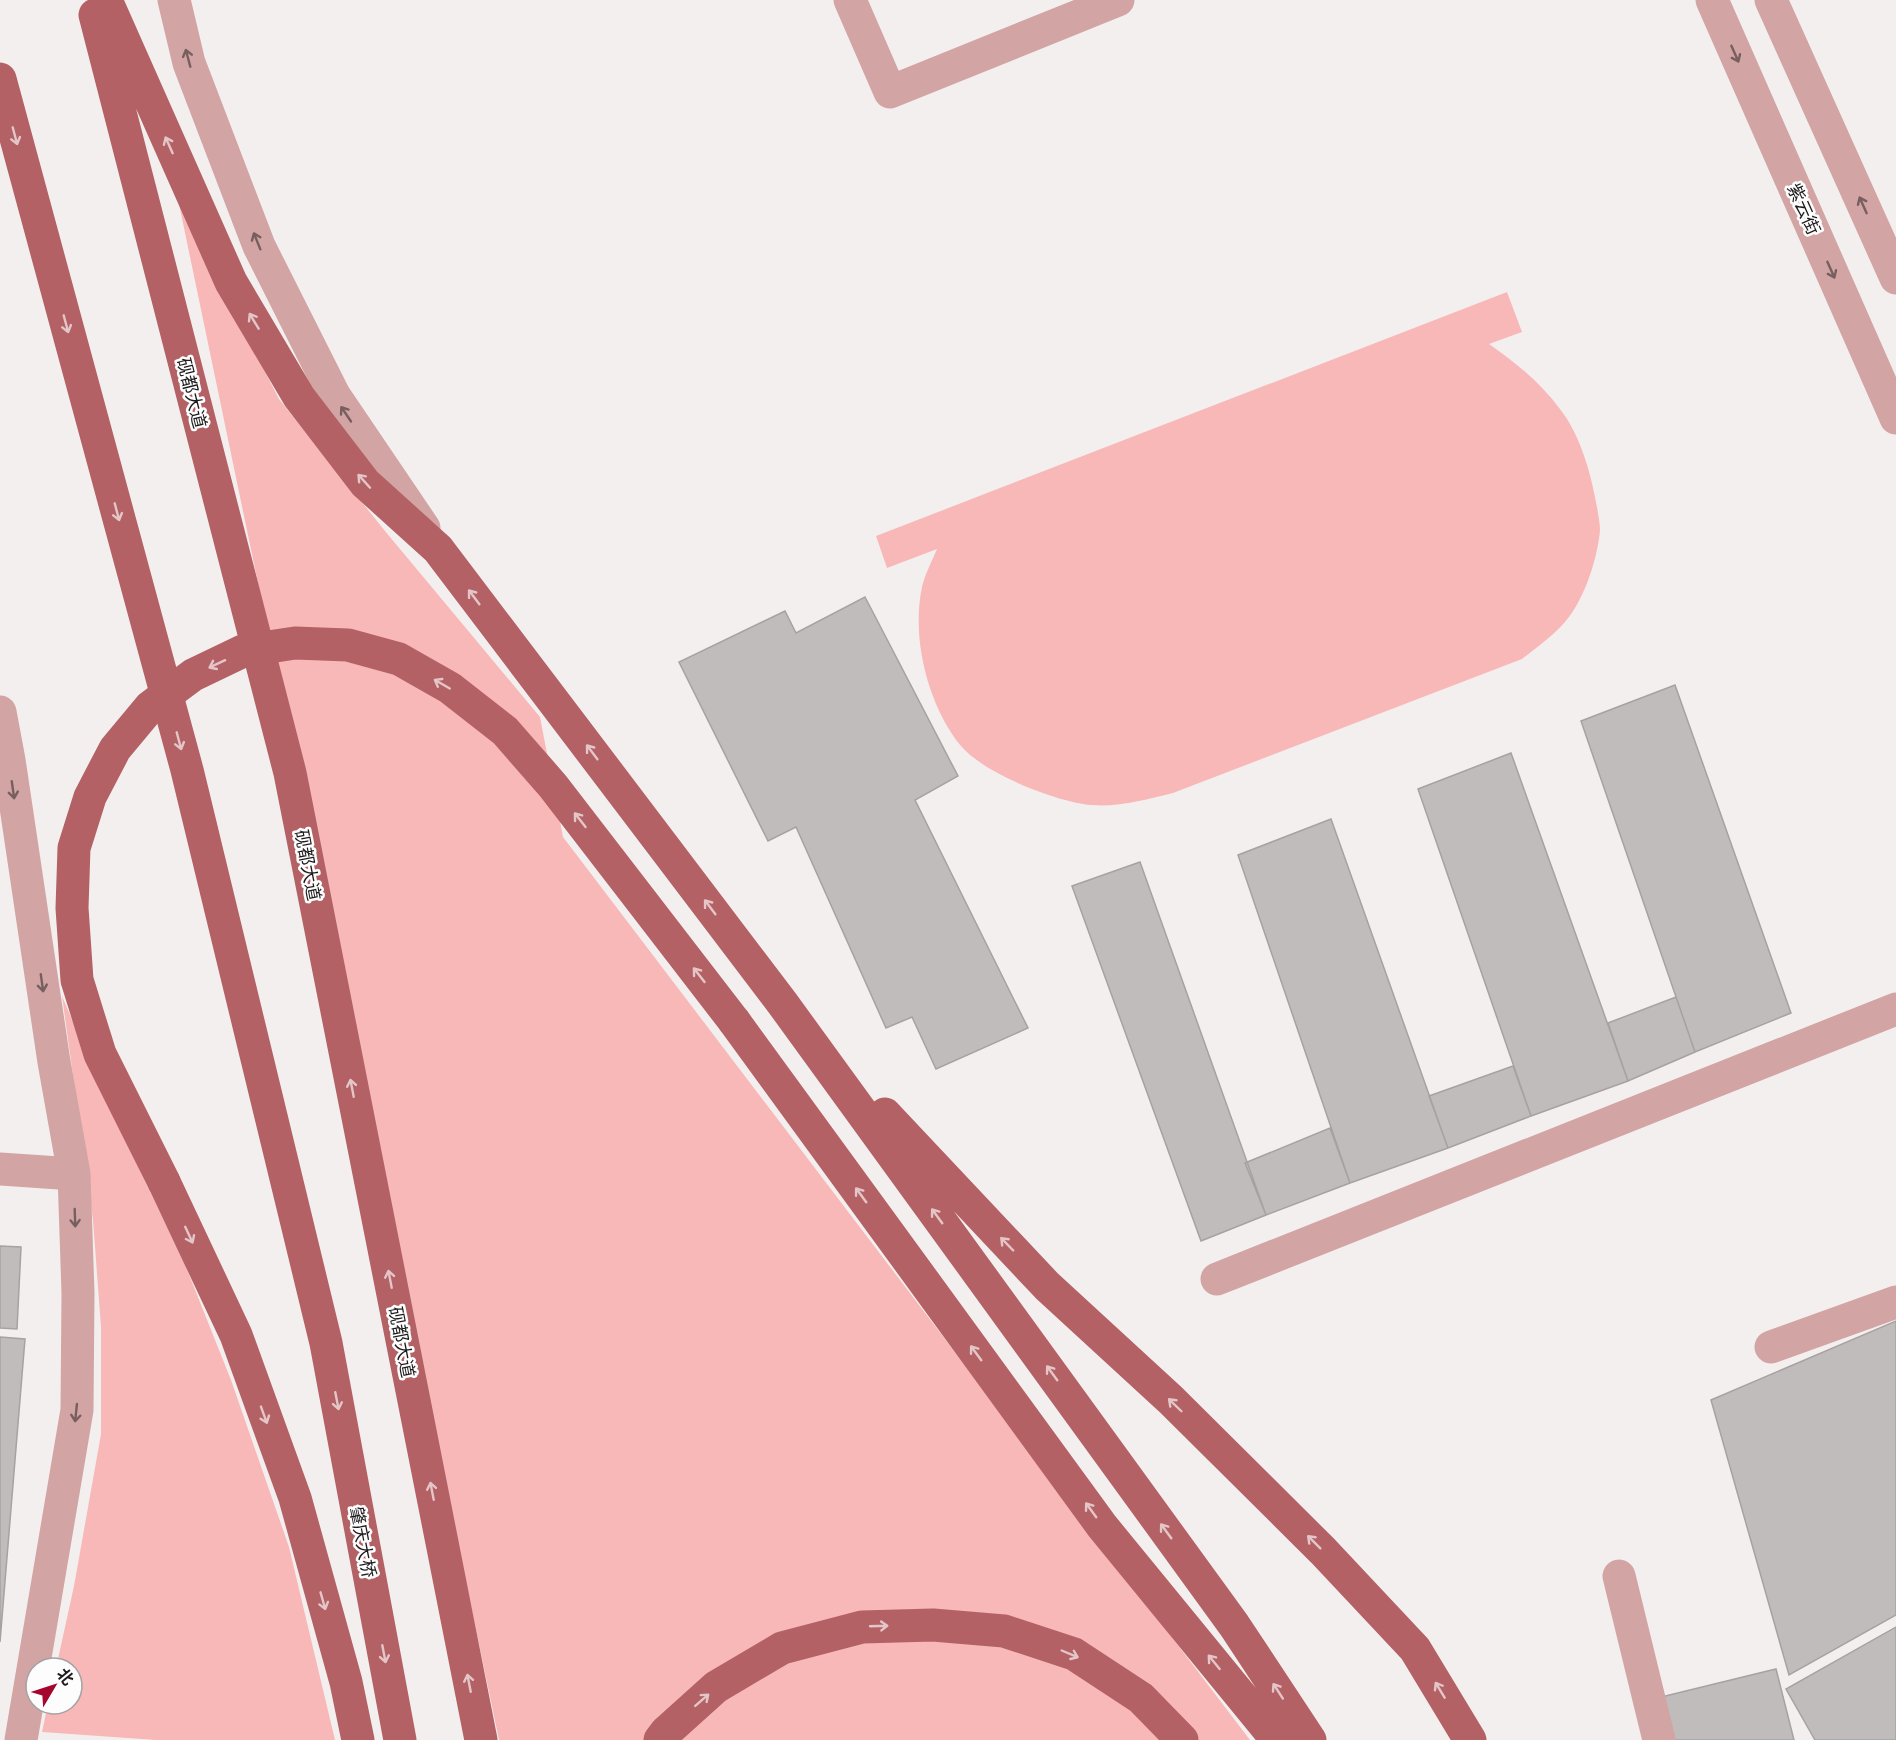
<svg xmlns="http://www.w3.org/2000/svg" width="1896" height="1740" viewBox="0 0 1896 1740" font-family="Quicksand,'Noto Sans SC',sans-serif">
  <rect width="100%" height="100%" fill="#f4efef"/>
  <path fill="#f8b8b8" d="M179 204 279 399 385 531 540 717 563 837 1250 1740H499Z
    M1507 292 1522 332 1489 344C1515 362 1541 383 1560 409 1581 436 1591 474 1597 507 1598 514 1600 522 1600 530 1598 554 1588 587 1575 608 1563 629 1541 644 1522 659L1173 793C1144 800 1113 809 1083 804 1048 798 984 773 961 746 928 706 911 638 922 587 925 574 932 561 937 549L887 568 876 536Z
    M62 996 108 1105 182 1257 231 1380 289 1547 335 1740H156L42 1732 48 1704H72V1668H56L74 1586 101 1434V1327L93 1220Z"/>
  <path fill="#c1bcbc" stroke="#a6a2a1" stroke-width="1.5" d="M865 597 958 776 915 800 1028 1028 936 1069 912 1017 886 1028 796 827 768 841 679 662 785 611 796 633Z
    M1675 685 1791 1013 1695 1052 1581 721Z
    M1511 753 1628 1081 1531 1116 1418 789Z
    M1331 819 1448 1148 1350 1183 1238 855Z
    M1140 862 1266 1215 1201 1241 1072 886Z
    M1676 997 1695 1052 1628 1081 1608 1023Z
    M1513 1066 1531 1116 1448 1148 1429 1096Z
    M1330 1128 1350 1183 1266 1215 1245 1163Z
    M0 1246 21 1247 17 1329 0 1328Z
    M1896 1321V1615L1789 1675 1711 1400Z
    M0 1337 25 1339 0 1642Z
    M1896 1627V1740H1815L1786 1689Z
    M1776 1669 1794 1740H1672L1661 1697Z"/>
  <g fill="none" stroke-linecap="round" stroke-linejoin="round">
    <path stroke="#d3a4a4" stroke-width="33" d="M174 0 189 63 259 246 334 395 424 528
      M850 0 890 92 1118 0
      M1712 0 1896 418
      M1771 0 1896 278
      M0 712 9 760 54 1062 74 1174 78 1293 77 1410 21 1740
      M0 1169 74 1174
      M1217 1279 1896 1009
      M1771 1347 1896 1302
      M1619 1576 1659 1740"/>
    <path stroke="#b36165" stroke-width="33" d="M106 0 231 282 299 397 365 483 438 549 783 1004 1234 1625 1310 1740
      M95 15 290 773 481 1740
      M0 79 187 770 326 1343 400 1740
      M734 1021 1102 1526 1277 1740
      M885 1114 1047 1286 1171 1400 1323 1551 1415 1649 1470 1740
      M164 1182 236 1335 295 1498 346 1682 358 1740
      M660 1740 666 1732 716 1687 782 1648 862 1627 933 1625 1004 1631 1074 1654 1141 1698 1182 1740"/>
    <path stroke="#b36165" stroke-width="33" d="M164 1182 100 1054 77 980 72 908 74 848 90 797 115 749 150 707 193 675 243 651 295 643 348 645 399 659 450 688 505 731 553 786 734 1021"/>
  </g>
  <defs><path id="oneway-shaft" d="M-6 0H5M1.5-3L5.5 0L1.5 3" fill="none" stroke-width="1.6" stroke-linecap="round" stroke-linejoin="round" transform="scale(1.5)"/></defs>
  <g stroke="#785f5f">
    <use href="#oneway-shaft" transform="translate(1735 54) rotate(66)"/>
    <use href="#oneway-shaft" transform="translate(188 58) rotate(-105)"/>
    <use href="#oneway-shaft" transform="translate(1863 205) rotate(-114)"/>
    <use href="#oneway-shaft" transform="translate(257 241) rotate(-112)"/>
    <use href="#oneway-shaft" transform="translate(1831 270) rotate(66)"/>
    <use href="#oneway-shaft" transform="translate(346 414) rotate(-124)"/>
    <use href="#oneway-shaft" transform="translate(13 790) rotate(82)"/>
    <use href="#oneway-shaft" transform="translate(42 983) rotate(82)"/>
    <use href="#oneway-shaft" transform="translate(75 1218) rotate(88)"/>
    <use href="#oneway-shaft" transform="translate(76 1413) rotate(96)"/>
  </g>
  <g stroke="#e4c6c8">
    <use href="#oneway-shaft" transform="translate(15 136) rotate(75)"/>
    <use href="#oneway-shaft" transform="translate(169 145) rotate(-114)"/>
    <use href="#oneway-shaft" transform="translate(254 321) rotate(-121)"/>
    <use href="#oneway-shaft" transform="translate(66 324) rotate(75)"/>
    <use href="#oneway-shaft" transform="translate(364 481) rotate(-132)"/>
    <use href="#oneway-shaft" transform="translate(117 512) rotate(75)"/>
    <use href="#oneway-shaft" transform="translate(474 597) rotate(-127)"/>
    <use href="#oneway-shaft" transform="translate(217 664) rotate(155)"/>
    <use href="#oneway-shaft" transform="translate(442 684) rotate(-150)"/>
    <use href="#oneway-shaft" transform="translate(179 741) rotate(75)"/>
    <use href="#oneway-shaft" transform="translate(592 752) rotate(-127)"/>
    <use href="#oneway-shaft" transform="translate(580 820) rotate(-128)"/>
    <use href="#oneway-shaft" transform="translate(710 907) rotate(-127)"/>
    <use href="#oneway-shaft" transform="translate(699 975) rotate(-128)"/>
    <use href="#oneway-shaft" transform="translate(352 1088) rotate(-101)"/>
    <use href="#oneway-shaft" transform="translate(861 1195) rotate(-126)"/>
    <use href="#oneway-shaft" transform="translate(937 1216) rotate(-126)"/>
    <use href="#oneway-shaft" transform="translate(189 1235) rotate(65)"/>
    <use href="#oneway-shaft" transform="translate(1007 1244) rotate(-134)"/>
    <use href="#oneway-shaft" transform="translate(390 1279) rotate(-101)"/>
    <use href="#oneway-shaft" transform="translate(976 1353) rotate(-126)"/>
    <use href="#oneway-shaft" transform="translate(1052 1373) rotate(-126)"/>
    <use href="#oneway-shaft" transform="translate(337 1401) rotate(79)"/>
    <use href="#oneway-shaft" transform="translate(1175 1405) rotate(-136)"/>
    <use href="#oneway-shaft" transform="translate(264 1415) rotate(70)"/>
    <use href="#oneway-shaft" transform="translate(432 1491) rotate(-101)"/>
    <use href="#oneway-shaft" transform="translate(1091 1510) rotate(-126)"/>
    <use href="#oneway-shaft" transform="translate(1166 1531) rotate(-126)"/>
    <use href="#oneway-shaft" transform="translate(1314 1542) rotate(-135)"/>
    <use href="#oneway-shaft" transform="translate(323 1601) rotate(74)"/>
    <use href="#oneway-shaft" transform="translate(879 1626) rotate(-2)"/>
    <use href="#oneway-shaft" transform="translate(384 1654) rotate(79)"/>
    <use href="#oneway-shaft" transform="translate(1070 1654) rotate(23)"/>
    <use href="#oneway-shaft" transform="translate(1214 1662) rotate(-129)"/>
    <use href="#oneway-shaft" transform="translate(469 1683) rotate(-101)"/>
    <use href="#oneway-shaft" transform="translate(1440 1690) rotate(-121)"/>
    <use href="#oneway-shaft" transform="translate(1278 1691) rotate(-123)"/>
    <use href="#oneway-shaft" transform="translate(702 1700) rotate(-41)"/>
  </g>
  <g text-anchor="middle" dominant-baseline="central" stroke-width="5" stroke-linejoin="round" paint-order="stroke">
    <g font-size="18" fill="#1c1a1a" stroke="#fefdfd">
      <text transform="translate(1804 209) rotate(66)">紫云街</text>
      <text transform="translate(192 393) rotate(76)">砚都大道</text>
      <text transform="translate(308 865) rotate(79)">砚都大道</text>
      <text transform="translate(402 1342) rotate(79)">砚都大道</text>
      <text transform="translate(363 1542) rotate(79)">肇庆大桥</text>
    </g>
  </g>
  <g transform="translate(54 1686) rotate(51)"><circle r="28" fill="#fefdfd" stroke="#a4a2a2" stroke-width="1.5"/>
  <path d="M0-4.5L10 22L0 15L-10 22Z" fill="#a4062e"/>
  <text y="-9" font-size="16" font-weight="bold" text-anchor="middle" fill="#1c1a1a">北</text>
  </g>
</svg>
